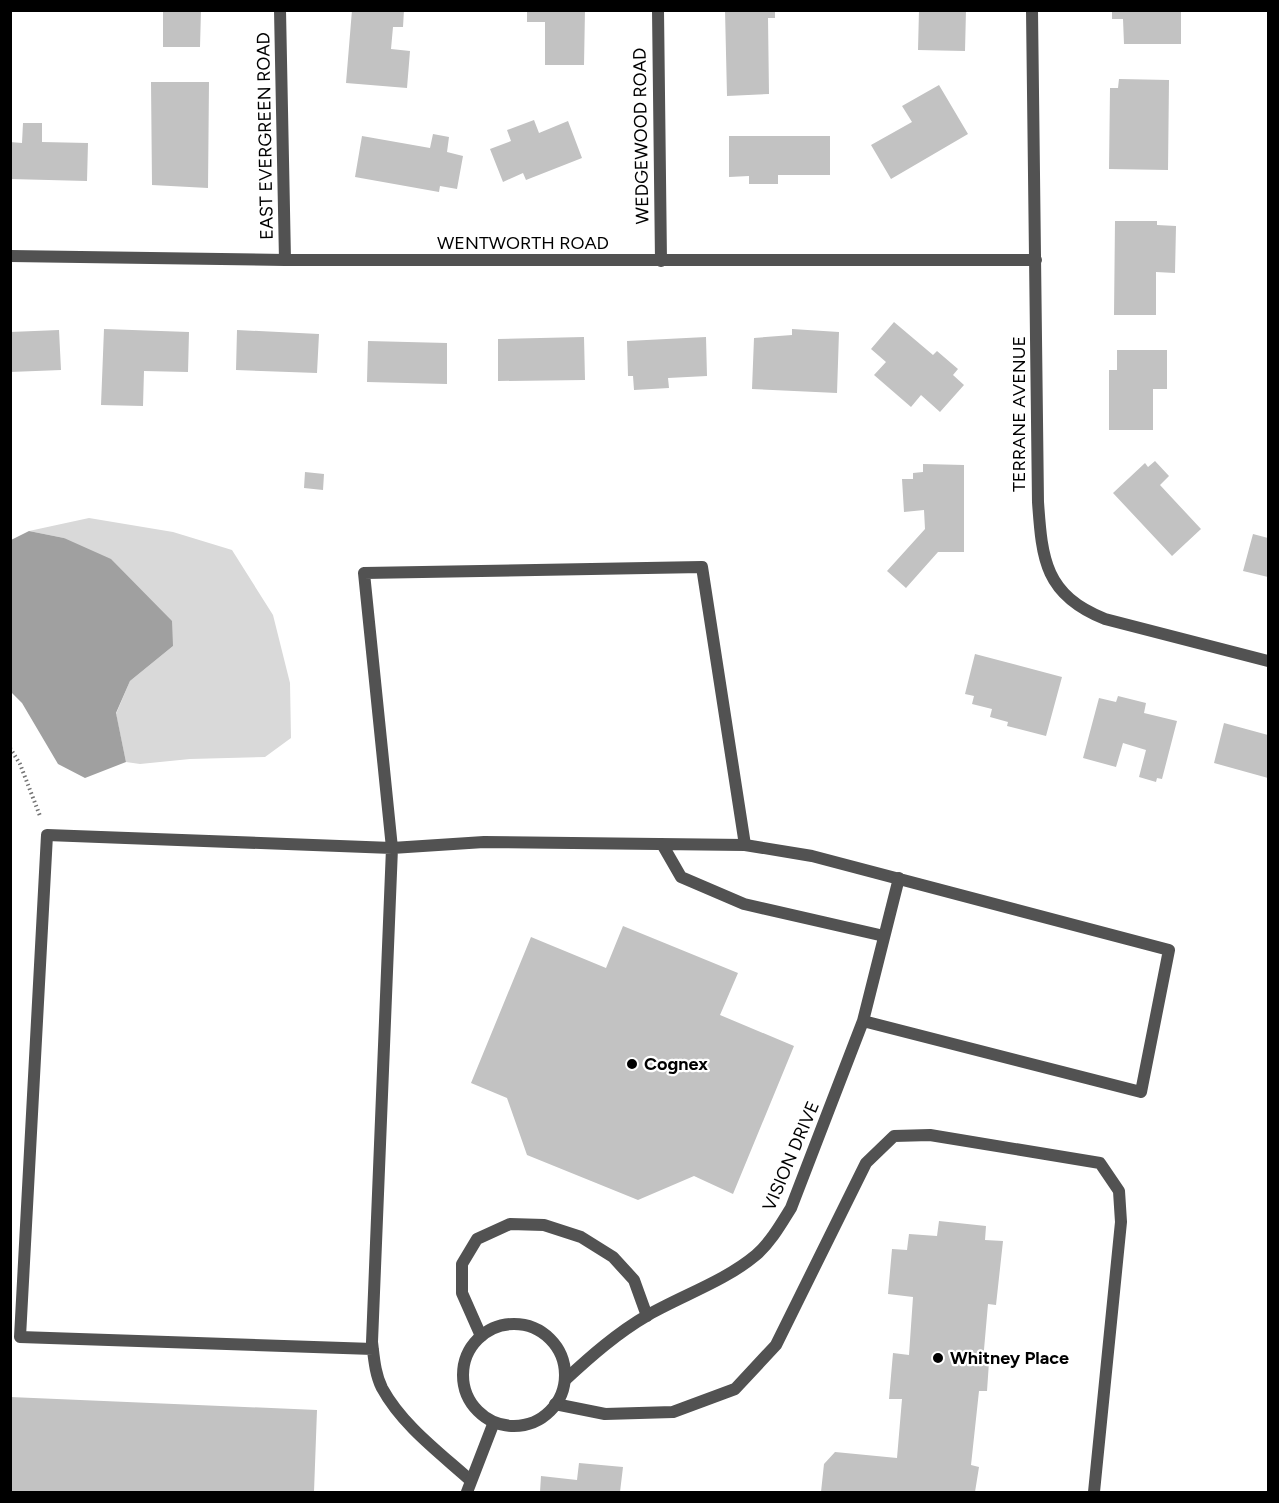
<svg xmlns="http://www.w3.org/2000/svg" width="1279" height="1503" viewBox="0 0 1279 1503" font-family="Figtree,sans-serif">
  <rect width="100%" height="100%" fill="#fff"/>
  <path fill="#d9d9d9" d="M89 518 173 532 232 550 273 615 290 683 291 738 265 757 190 759 140 764 126 762 116 714 130 681 173 646 64 538 29 531Z"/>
  <path fill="#a0a0a0" d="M29 531 64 538 111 559 172 621 173 646 130 681 116 713 126 762 85 778 58 764 22 703 11 692V540Z"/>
  <path fill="#c2c2c2" d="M163 10H201L200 47H163Z
    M352 10H404L403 27H393L391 49 410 51 407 88 346 83Z
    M527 10H585L584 65H545V22H527Z
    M725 10H775V18H768L769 94 727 96Z
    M919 10H966L965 51 918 50Z
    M1112 10H1181V44H1124L1123 19H1112Z
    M1119 79 1169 80 1168 170 1109 169 1110 88H1118Z
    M151 82H209L208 188 152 185Z
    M939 85 968 134 891 179 871 145 912 122 902 106Z
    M534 120 539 133 568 121 582 158 526 180 523 173 503 182 490 149 511 141 507 130Z
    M23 123H42V142L88 143 87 181 10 179V142L22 143Z
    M433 134 449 137 447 152 463 156 457 189 440 186 439 192 355 177 362 136 430 148Z
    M729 136H830V175H778V184H749V176L729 177Z
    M1115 221H1157V225L1176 226 1175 273 1156 272V315H1114Z
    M894 322 933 355 937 351 958 369 953 375 964 385 940 412 921 395 911 407 874 375 886 362 871 349Z
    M104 329 189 332 188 372 144 371 143 406 101 405Z
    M792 329 839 332 837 393 752 389 754 338 792 335Z
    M59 330 61 370 10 372V332Z
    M237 330 319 334 317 373 236 370Z
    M584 337 585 380 498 381V339Z
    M706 337 707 376 668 378 669 388 634 390 633 376H628L627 341Z
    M368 341 447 343V384L367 382Z
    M1117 350H1167V389H1153V430H1109V370H1117Z
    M1155 461 1169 476 1160 485 1201 529 1172 556 1113 493 1145 463 1148 467Z
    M923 464 964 465V552H938L906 588 887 571 925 529 924 510 904 512 902 479H913V473L923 472Z
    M305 472 324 474 323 490 304 488Z
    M1253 534 1268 538V577L1243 571Z
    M975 654 1062 677 1046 736 1007 726 1008 722 990 717 992 709 972 704 974 696 965 694Z
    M1118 696 1146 703 1144 713 1177 721 1162 779 1157 778 1156 782 1139 777 1146 750 1123 743 1116 767 1083 758 1099 698 1116 702Z
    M1224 723 1268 735V778L1214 763Z
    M623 926 738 973 720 1015 794 1046 733 1194 694 1176 638 1200 527 1155 507 1098 471 1083 531 937 606 968Z
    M939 1221 986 1226 985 1240 1003 1241 996 1305 988 1304 983 1361 989 1362 987 1391H979L971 1465 979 1467 975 1492H821L824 1464 835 1452 897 1458 902 1399H889L893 1353 909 1355 913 1297 888 1294 892 1249 907 1250 909 1234 937 1236Z
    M10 1397 317 1410 314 1492H10Z
    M579 1463 623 1467 620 1492H540L541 1476 577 1480Z"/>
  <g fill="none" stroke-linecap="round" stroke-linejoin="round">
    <path stroke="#747474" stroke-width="4" stroke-dasharray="1.5 3" stroke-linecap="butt" d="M10 748 20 764 40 816"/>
    <path stroke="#525252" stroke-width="12" d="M662 844 681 877 744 904 884 936
      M481 1336 462 1293V1264L477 1239 510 1224 544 1225 581 1237 613 1257 634 1280 647 1316
      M373 1349 20 1337 47 835 392 848 484 842 745 845 812 856 1169 950 1141 1092 863 1021
      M565 1380C591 1356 617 1333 648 1315 683 1295 725 1281 756 1255 771 1242 781 1224 791 1208L863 1021 899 878
      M555 1404 605 1414 673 1412 735 1389 776 1345 866 1163 894 1136 930 1135 1100 1163 1119 1191 1121 1222 1094 1492
      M470 1480C440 1453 402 1425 382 1388 375 1374 374 1358 372 1342L392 848 364 573 702 567 745 845"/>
    <path stroke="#525252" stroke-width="12" d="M280 10 285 260
      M658 10 661 261
      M1032 10 1038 502C1042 560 1045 595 1105 619L1268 661
      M10 256 285 260H1036
      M463 1375a51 51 0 1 1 102 0a51 51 0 1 1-102 0Z
      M467 1492 494 1422"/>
  </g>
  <g fill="#000" stroke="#fff" stroke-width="2">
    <circle cx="632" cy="1064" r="6"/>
    <circle cx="938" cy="1358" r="6"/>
  </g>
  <g text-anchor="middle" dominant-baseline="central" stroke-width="4.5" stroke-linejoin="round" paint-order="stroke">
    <g font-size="18" fill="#000" stroke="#fff">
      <text transform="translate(265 136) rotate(-91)">EAST EVERGREEN ROAD</text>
      <text transform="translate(641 136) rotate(-91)">WEDGEWOOD ROAD</text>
      <text x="523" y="243">WENTWORTH ROAD</text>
      <text transform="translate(1019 414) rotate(-90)">TERRANE AVENUE</text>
      <text transform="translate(791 1156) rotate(-67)">VISION DRIVE</text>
    </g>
    <g font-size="18" font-weight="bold" fill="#000" stroke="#fff" text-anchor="start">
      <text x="644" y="1064">Cognex</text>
      <text x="950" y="1358">Whitney Place</text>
    </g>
  </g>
  <rect width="1279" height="1503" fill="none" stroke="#000000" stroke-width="24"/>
</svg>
